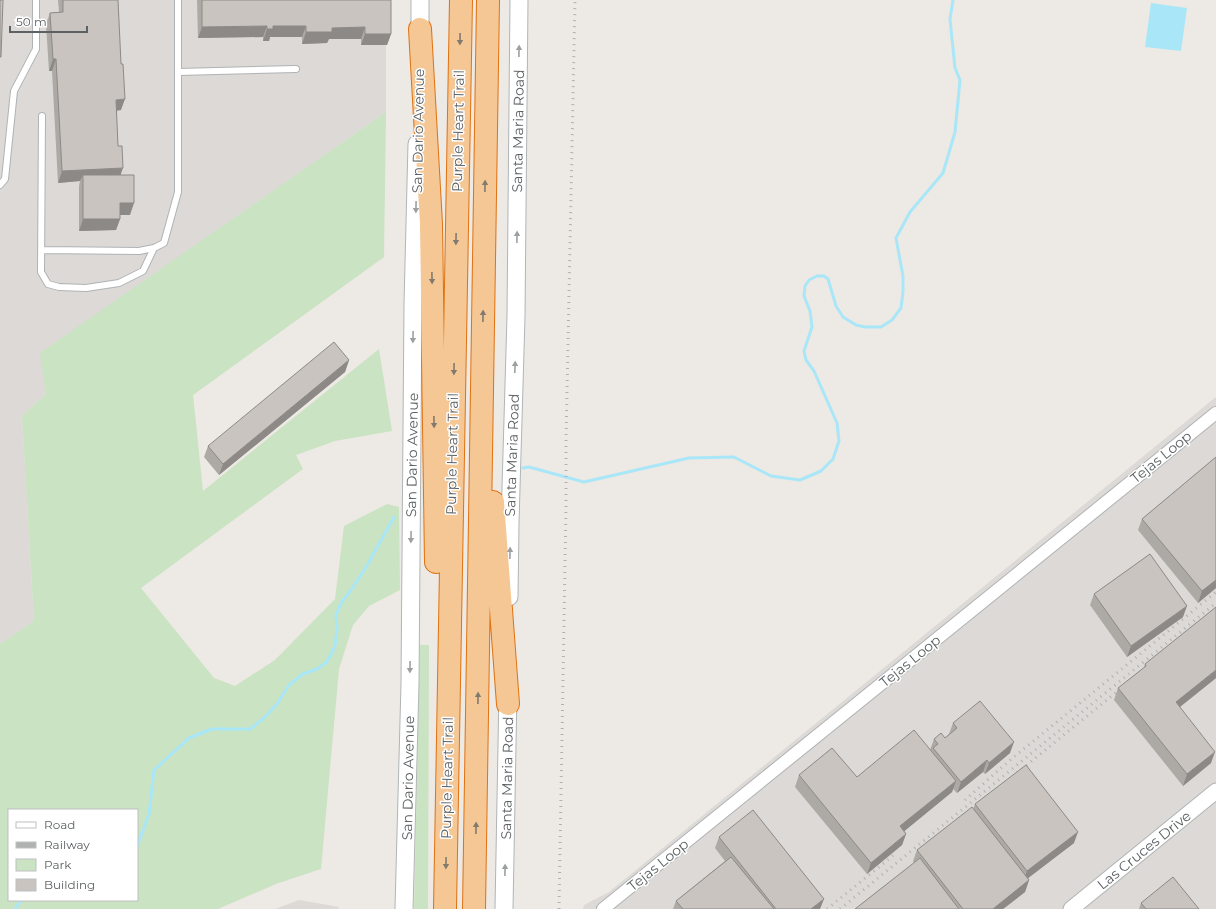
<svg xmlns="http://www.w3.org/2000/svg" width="1216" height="909" viewBox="0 0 1216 909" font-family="Montserrat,sans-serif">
  <rect width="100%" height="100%" fill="#ede9e4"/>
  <path fill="#dcd9d6" d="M0 0H386V112L41 353 46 394 22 416 34 621 0 644Z
    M1216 397V909H583L584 905 609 892Z
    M299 900 339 907 338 909H275Z"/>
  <path fill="#cae3c2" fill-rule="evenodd" d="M386 112 384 257 193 395 203 491 379 349 392 431 335 441 296 455 303 469 141 588 214 678 235 686 275 660 335 599 344 526 387 504 399 507 400 590 369 606 353 625 339 669 321 869 276 884 218 909H0V644L34 621 22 416 46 394 40 353ZM9 810H137V900H9Z
    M420 645H429L428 909H414Z"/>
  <path fill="#a9e7f8" d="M1151 3 1187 8 1181 51 1145 47Z"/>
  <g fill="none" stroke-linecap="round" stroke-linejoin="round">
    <path stroke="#a9e7f8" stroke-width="3" d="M523 468 529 467 584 482 689 458 734 457 771 476 800 480 821 471 833 459 839 441 837 423 814 371 806 360 804 351 812 327 810 311 804 296 805 286 809 280 817 276H824L828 279 836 306 843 317 856 325 865 327H881L892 320 901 308 903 292V276L896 238 910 212 943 173 955 132 960 80 955 68 950 19 953 0
      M137 847 149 814 154 770 189 738 212 729H250L264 718 277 704 289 685 303 674 317 669 327 662 335 646 337 630 336 615 341 603 351 590 366 567 394 517
      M15 909 21 900"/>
    <g stroke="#afb3b5" stroke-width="8">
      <path id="service" d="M178 72 296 69
        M42 116 41 272 48 284 59 287 86 288 119 283 143 271 154 248
        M0 185 5 179 14 91 36 49V0
        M42 250 139 251 154 248 164 243 178 192V0"/>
    </g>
    <g stroke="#afb3b5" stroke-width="14">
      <path id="minor" d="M603 909 1216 413"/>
    </g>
    <g stroke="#afb3b5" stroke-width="17">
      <path id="tertiary" d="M1071 909 1216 791"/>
    </g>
    <g stroke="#b0b5b8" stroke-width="19">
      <path id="secondary" d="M420 42V0
        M509 597 510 523 516 316 519 0
        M404 909 410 684 413 304 417 144
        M504 909 508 691"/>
    </g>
    <g stroke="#e07211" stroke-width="24">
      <path id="motorway" d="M420 29 431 224 436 562
        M493 502 508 704
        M445 909 461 0
        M474 909 488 0"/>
    </g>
    <use href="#service" stroke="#fff" stroke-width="6"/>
    <use href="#minor" stroke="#fff" stroke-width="12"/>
    <use href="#tertiary" stroke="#fff" stroke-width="15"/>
    <use href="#secondary" stroke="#fff" stroke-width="17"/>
    <use href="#motorway" stroke="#f5c794" stroke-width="22"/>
    <path stroke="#b0b1b1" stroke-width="3" stroke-dasharray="1 5" stroke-linecap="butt" d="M1017 773 1124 686
      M965 800 1009 761 1216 592
      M559 909 566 506V441L575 0
      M827 909 895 854
      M840 909 1216 603"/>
  </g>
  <path fill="#ada9a5" d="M58 0H118L121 110 116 111 118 146 121 175 130 215H120V219L116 230 79 231V186L80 181 58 183 52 71H49L46 24 50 13 59 12Z
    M197 0H391V34L387 45H361V39H329L327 43 302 44V37H270L269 41H263V37L198 38Z
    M349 360 345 372 219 475 204 457 208 446Z
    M1216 457V588L1198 603 1138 530 1142 519Z
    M1094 594 1183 617 1127 657 1090 605Z
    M1145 664 1216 678 1180 707 1211 763 1183 786 1114 700 1118 688 1144 668Z
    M953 723 1010 753 985 774 983 772 957 793 953 789 952 792 904 831 906 834 902 845 867 874 795 787 799 775 857 777 930 750 934 739 945 738 949 734Z
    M975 804 1074 843 1028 878 1029 880 1025 892 1003 909H855L914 863 913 861 917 850 973 809Z
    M719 837 820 909H673L676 901 725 861 715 848Z
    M1141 903 1199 909H1139Z"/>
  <path fill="#8d8986" d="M267 26 263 37 198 38 202 27Z
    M273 26H306L302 37H270L269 41H263L267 29Z
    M365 27 361 39H329L327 43 302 44 306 32 332 28Z
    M365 34H391L387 45H361Z
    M53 59H56L52 71H49Z
    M125 99 121 110 112 111 116 100Z
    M123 168 119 179 83 175 80 181 58 183 62 171Z
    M120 203H134L130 215H116Z
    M83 219H120L116 230 79 231Z
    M349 360 345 372 219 475 223 464Z
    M1216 580V588L1198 603 1202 591Z
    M1187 606 1183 617 1127 657 1131 646Z
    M1216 670V678L1171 714 1176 702Z
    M1014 742 1010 753 985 774 989 763Z
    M1215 752 1211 763 1183 786 1187 774Z
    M987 760 983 772 957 793 961 782Z
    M956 781 952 792 896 838 900 826Z
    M1078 832 1074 843 1023 882 1027 871Z
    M906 834 902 845 867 874 871 863Z
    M1029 880 1025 892 1003 909H993Z
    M824 899 820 909H811Z"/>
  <path fill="#c9c4c0" stroke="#8d8986" d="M0 0H3L1 57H0Z
    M63 0H118L121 64H123L125 99 116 100 118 146H122L123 168 62 171 56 59H53L50 13 63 12Z
    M202 0H391V34H365V27L332 28V32H306V26H273V29H267V26L202 27Z
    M83 175H134V203H120V219H83Z
    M334 342 349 360 223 464 208 446Z
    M1216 457V580L1202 591 1142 519Z
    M1150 554 1187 606 1131 646 1094 594Z
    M1216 607V670L1176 702 1215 752 1187 774 1118 688 1146 666 1145 664Z
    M980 701 1014 742 989 763 987 760 961 782 933 748 938 744 934 739 941 733 945 738 957 728 953 723Z
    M914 730 956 781 900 826 906 834 871 863 799 775 832 748 857 777Z
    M1026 765 1078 832 1027 871 975 804Z
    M972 807 1029 880 993 909H963L917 850Z
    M753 810 824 899 811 909H776L719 837Z
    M731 857 774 909H683L676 901Z
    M920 858 959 909H855Z
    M1173 877 1199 909H1146L1141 903Z"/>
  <defs><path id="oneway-solid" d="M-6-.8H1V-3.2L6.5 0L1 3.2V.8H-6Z"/></defs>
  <g fill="#827a6f">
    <use href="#oneway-solid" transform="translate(460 39) rotate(91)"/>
    <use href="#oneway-solid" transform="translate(485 186) rotate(-89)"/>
    <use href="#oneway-solid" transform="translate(456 239) rotate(91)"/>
    <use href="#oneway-solid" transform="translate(432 278) rotate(89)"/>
    <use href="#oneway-solid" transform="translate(483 316) rotate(-89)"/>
    <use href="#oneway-solid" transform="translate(454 369) rotate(91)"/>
    <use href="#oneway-solid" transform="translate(434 422) rotate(89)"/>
    <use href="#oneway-solid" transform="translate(478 698) rotate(-89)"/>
    <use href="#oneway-solid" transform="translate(476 828) rotate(-89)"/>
    <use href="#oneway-solid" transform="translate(446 863) rotate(91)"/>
  </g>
  <g fill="#9da0a1">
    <use href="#oneway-solid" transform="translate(519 51) rotate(-89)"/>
    <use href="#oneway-solid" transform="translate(416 207) rotate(91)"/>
    <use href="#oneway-solid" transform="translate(517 237) rotate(-89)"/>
    <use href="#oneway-solid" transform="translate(413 337) rotate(91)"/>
    <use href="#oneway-solid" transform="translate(515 367) rotate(-88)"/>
    <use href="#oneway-solid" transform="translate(411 537) rotate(91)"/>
    <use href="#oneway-solid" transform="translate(510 553) rotate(-89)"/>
    <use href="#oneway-solid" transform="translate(410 667) rotate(91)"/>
    <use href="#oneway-solid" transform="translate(505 870) rotate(-89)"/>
  </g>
  <g text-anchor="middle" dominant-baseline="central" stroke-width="3" stroke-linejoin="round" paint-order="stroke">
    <g font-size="14" fill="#5c6163" stroke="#fff">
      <text transform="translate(418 131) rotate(-89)">San Dario Avenue</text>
      <text transform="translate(458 131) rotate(-89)">Purple Heart Trail</text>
      <text transform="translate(518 131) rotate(-89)">Santa Maria Road</text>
      <text transform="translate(452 454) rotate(-89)">Purple Heart Trail</text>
      <text transform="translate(412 455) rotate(-89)">San Dario Avenue</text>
      <text transform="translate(512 455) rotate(-88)">Santa Maria Road</text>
      <text transform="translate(1161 457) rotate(-39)">Tejas Loop</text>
      <text transform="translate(910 661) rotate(-39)">Tejas Loop</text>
      <text transform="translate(408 778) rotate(-89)">San Dario Avenue</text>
      <text transform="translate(447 778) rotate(-89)">Purple Heart Trail</text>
      <text transform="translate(507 778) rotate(-89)">Santa Maria Road</text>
      <text transform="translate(1144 850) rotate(-39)">Las Cruces Drive</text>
      <text transform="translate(658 865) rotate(-39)">Tejas Loop</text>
    </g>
  </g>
  <rect x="8" y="809" width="130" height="92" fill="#ffffff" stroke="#bec0c1"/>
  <rect x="16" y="822" width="20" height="6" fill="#ffffff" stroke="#bec0c1"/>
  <text x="44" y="829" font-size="12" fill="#5c6163">Road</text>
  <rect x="16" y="842" width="20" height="6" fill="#b0b1b1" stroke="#bec0c1"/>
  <text x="44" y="849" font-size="12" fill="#5c6163">Railway</text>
  <rect x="16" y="859" width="20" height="12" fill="#cae3c2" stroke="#bec0c1"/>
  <text x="44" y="869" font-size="12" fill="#5c6163">Park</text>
  <rect x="16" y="879" width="20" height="12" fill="#c9c4c0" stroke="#bec0c1"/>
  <text x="44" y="889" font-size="12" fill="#5c6163">Building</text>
  <path d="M10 26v6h77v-6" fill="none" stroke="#5c6163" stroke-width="2"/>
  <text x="16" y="26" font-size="12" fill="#5c6163" stroke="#ffffff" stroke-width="3" paint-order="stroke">50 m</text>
</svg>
